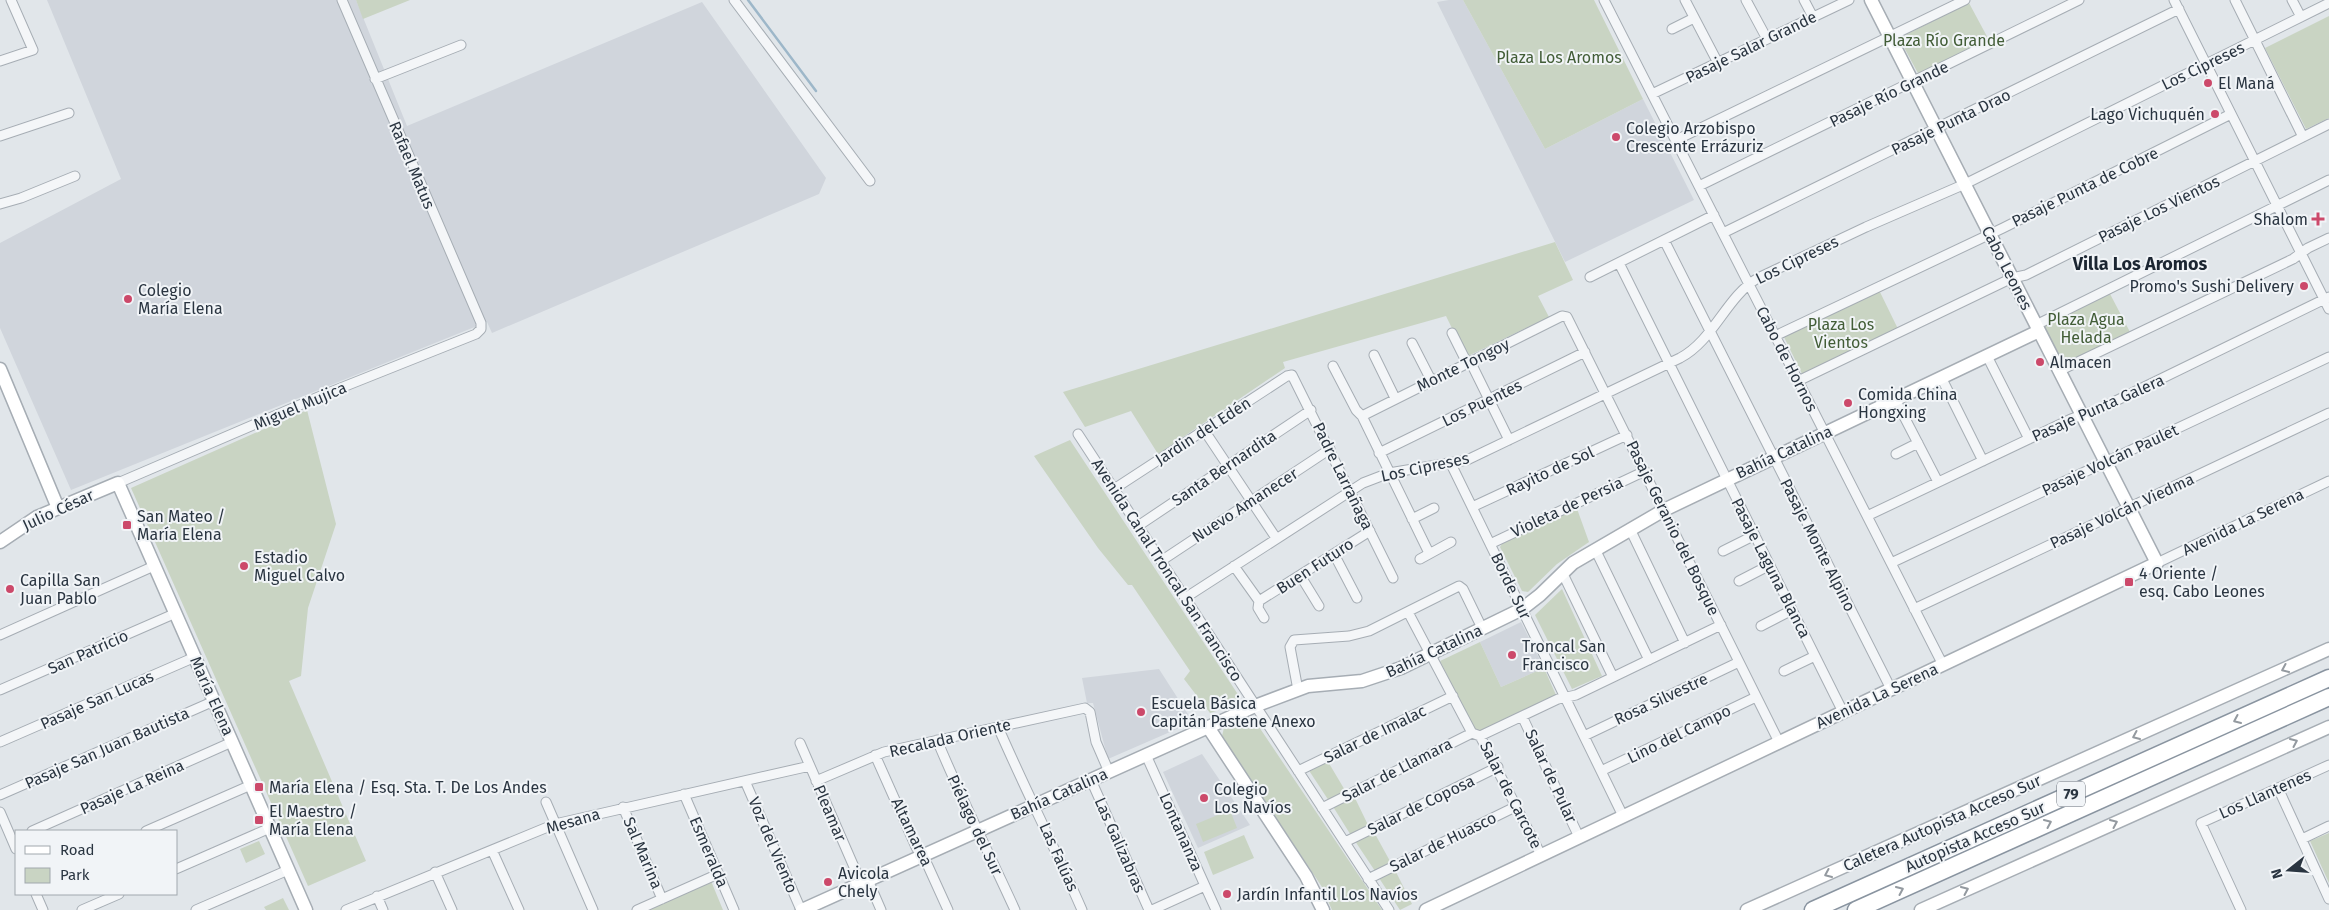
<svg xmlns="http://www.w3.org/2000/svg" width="2329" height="910" viewBox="0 0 2329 910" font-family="'Fira Sans',sans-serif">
  <rect width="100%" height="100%" fill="#e1e6ea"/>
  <path fill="#d0d5dc" d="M47 0H356L407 126 702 2 826 178 819 194 492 333 487 322 71 490 0 328V243L121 179Z
    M1449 0H1463L1545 149 1643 99 1694 200 1565 262 1437 2Z
    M1521 622 1544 668 1501 687 1480 642Z
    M1159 669 1193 722 1108 759 1093 703H1087L1082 678Z
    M1202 754 1250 825 1198 848 1163 772Z"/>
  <path fill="#c9d4c3" d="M356 0H410L363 19Z
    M1463 0H1594L1643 99 1545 149Z
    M1969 3 1990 42 1920 77 1899 38Z
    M2329 16V118L2306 129 2265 48Z
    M1555 242 1573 280 1538 296 1549 317 1466 357 1446 316 1283 362 1285 368 1158 454 1131 411 1085 427 1063 392Z
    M1879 290 1898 329 1803 376 1784 337Z
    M2109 292 2130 332 2062 365 2042 325Z
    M307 410 336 524 308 608 301 676 289 681 366 861 308 886 131 488Z
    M1070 440 1239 696 1238 704 1210 713 1184 679 1190 671 1132 585H1128L1098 548 1034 456Z
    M1576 506 1589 542 1557 564 1528 592 1522 591 1500 547 1503 542Z
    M1562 589 1602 676 1572 689 1535 615Z
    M1480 642 1501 687 1544 668 1556 695 1481 732 1474 730 1440 661Z
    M1245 720 1255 721 1382 910H1332L1322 887 1222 736 1224 728Z
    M1327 760 1346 792 1329 801 1308 769Z
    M1354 796 1369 827 1352 837 1332 805Z
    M1230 810 1237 828 1203 842 1196 824Z
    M1374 832 1391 863 1375 871 1355 841Z
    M2329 833V883L2310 841Z
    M1244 835 1254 858 1213 875 1204 852Z
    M259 841 265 854 246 863 240 849Z
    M1395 870 1412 904 1400 910 1379 878Z
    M711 881 723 910H646Z
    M283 898 289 910H266L264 907Z"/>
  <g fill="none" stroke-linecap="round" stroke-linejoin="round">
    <path stroke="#9db7c9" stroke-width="2.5" d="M748 0 816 91"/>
    <g stroke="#a6adb4" stroke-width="11">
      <path id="street" d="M734 0 870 181
        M1604 0 1943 665
        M1685 0 1718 63
        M1746 0 1767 39
        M1804 0 1813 17
        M2174 0 2329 309
        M2235 0 2303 137
        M2292 0 2301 17
        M1672 29 1694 18
        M0 61 33 50 11 0
        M375 79 461 45
        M1652 94 1849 0
        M0 136 69 113
        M1676 140 1965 0
        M1699 186 2079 0
        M0 204 21 198 75 176
        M1723 233 2179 9
        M1664 240 1891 689
        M1619 263 1843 712
        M1590 277 1714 215
        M2036 325 2329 180
        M1452 333 1467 363
        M1775 336 2003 228 2231 114
        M1412 343 1431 380
        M1374 355 1395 398
        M1987 356 2029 439
        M1470 361 1509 440
        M1333 366 1356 410 1362 416
        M2059 371 2293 259 2308 248 2329 238
        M1941 377 1983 461
        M1798 381 2012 278 2026 275 2329 124
        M1895 399 1938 482
        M1362 416 1562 316 1567 317 1779 742
        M1362 416 1429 553
        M1204 430 1276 538
        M1078 434 1389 910
        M1379 453 1585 352
        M1896 454 1918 443
        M1451 464 1623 816
        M118 483 323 395 476 334 481 329V323L342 0
        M1114 489 1287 376 1292 375 1393 578
        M1472 507 1627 435
        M1867 516 2071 419 2097 410 2329 297
        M1412 519 1434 508
        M1138 526 1311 410
        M1630 529 1685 643
        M1490 544 1645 471
        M1595 549 1649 660
        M1723 551 1755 535
        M1334 554 1357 598
        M1420 559 1451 542
        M1161 561 1330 449
        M1891 563 2329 357
        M2157 563 2329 481
        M1234 566 1259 601
        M1562 572 1613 677
        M1300 575 1319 606
        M1739 581 1770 565
        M1185 598 1363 483 1389 473 1467 460 1680 358C1714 340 1726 297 1758 278L1866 227 1965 184 2329 3
        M1259 601 1370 531
        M1259 601 1258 608 1264 618
        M1914 609 2329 413
        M1408 612 1472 733
        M1761 626 1792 610
        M0 635 154 566
        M1784 671 1815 656
        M0 690 176 613
        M1298 690 1290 647 1294 640 1349 636 1369 631 1459 586 1463 589 1482 628
        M1522 716 1579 837
        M998 727C1025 789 1055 848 1082 910
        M1472 733 1480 736 1558 699 1576 695 1721 625
        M1480 736 1541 855
        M1584 736 1739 662
        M937 740C961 798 989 853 1015 910
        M0 742 195 657
        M800 743 861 883
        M875 755 916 847 928 866 948 910
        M1146 755 1216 910
        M1298 771 1453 696
        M1601 771 1756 697
        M1091 780 1149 910
        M745 781 801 910
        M816 781 884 752 1085 708 1090 712 1096 742 1109 772
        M2278 788 2329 899
        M684 794 734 910
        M0 795 214 701
        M546 802 593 910
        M623 807 662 899
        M1322 808 1472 733
        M0 812 16 849
        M32 831 232 742
        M146 831 251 785
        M2302 839 2329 826
        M1345 842 1498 767
        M492 850 519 910
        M176 869 270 828
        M435 872 452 910
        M1368 879 1517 806
        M868 880 881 910
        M36 894 43 910
        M377 896 383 910
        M82 910 119 894
        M196 910 288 870
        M346 910 555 824 810 766
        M637 910 718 874
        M1152 910 1205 886
        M2241 910 2201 823 2329 765"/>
    </g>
    <g stroke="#a6adb4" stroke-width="15">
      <path id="secondary" d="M0 369 58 508
        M0 542 37 517 118 483 306 910
        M1208 727 1306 876 1323 910
        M802 910 1255 706 1308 686 1362 681 1401 668 1522 609 1540 595 1573 563 1664 510 2039 331
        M1426 910 2157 563 1871 0
        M1747 910 2329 649
        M1921 910 2329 727"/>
    </g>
    <g stroke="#8994a0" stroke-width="19">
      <path id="highway" d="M1813 910 2329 678
        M1856 910 2329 697"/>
    </g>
    <use href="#street" stroke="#f4f6f8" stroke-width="9"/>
    <use href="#secondary" stroke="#fff" stroke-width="12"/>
    <use href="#highway" stroke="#fff" stroke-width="16"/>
  </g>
  <defs><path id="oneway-chevron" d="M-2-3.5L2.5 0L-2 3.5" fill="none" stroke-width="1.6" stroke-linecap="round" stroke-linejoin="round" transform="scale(1.25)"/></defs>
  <g stroke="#949aa0">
    <use href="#oneway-chevron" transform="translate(2285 669) rotate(156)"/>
    <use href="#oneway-chevron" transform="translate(2237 720) rotate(156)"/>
    <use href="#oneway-chevron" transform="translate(2136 736) rotate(156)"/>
    <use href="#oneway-chevron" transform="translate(2294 742) rotate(-24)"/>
    <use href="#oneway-chevron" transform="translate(2048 823) rotate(-24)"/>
    <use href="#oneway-chevron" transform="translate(2114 823) rotate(-24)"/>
    <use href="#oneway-chevron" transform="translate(1828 874) rotate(156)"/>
    <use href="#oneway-chevron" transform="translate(1900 890) rotate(-24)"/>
    <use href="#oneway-chevron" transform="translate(1965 890) rotate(-24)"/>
  </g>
  <g fill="#cc496a" stroke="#f1f4f7" stroke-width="2">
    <circle cx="2208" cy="83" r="5"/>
    <circle cx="2215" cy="114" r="5"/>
    <circle cx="1616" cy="137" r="5"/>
    <path d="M2315.5 211.5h5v5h5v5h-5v5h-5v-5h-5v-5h5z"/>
    <circle cx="2304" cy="286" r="5"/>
    <circle cx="128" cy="299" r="5"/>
    <circle cx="2040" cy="362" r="5"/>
    <circle cx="1848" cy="403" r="5"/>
    <rect x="122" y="520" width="10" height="10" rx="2.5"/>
    <circle cx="244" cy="566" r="5"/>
    <rect x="2124" y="577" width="10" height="10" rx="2.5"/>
    <circle cx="10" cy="589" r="5"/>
    <circle cx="1512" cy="655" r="5"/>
    <circle cx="1141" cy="712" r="5"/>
    <rect x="254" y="782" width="10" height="10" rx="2.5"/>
    <circle cx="1204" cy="798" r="5"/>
    <rect x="254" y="815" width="10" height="10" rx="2.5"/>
    <circle cx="828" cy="882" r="5"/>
    <circle cx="1227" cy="894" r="5"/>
  </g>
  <g text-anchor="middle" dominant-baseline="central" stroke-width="4" stroke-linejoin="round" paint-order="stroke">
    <rect fill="#f1f4f7" stroke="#666e78" stroke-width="1" x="2057" y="781.5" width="28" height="25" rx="4"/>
    <g font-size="15" font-weight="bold" fill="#2a3541">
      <text x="2071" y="794">79</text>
    </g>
    <g font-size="16" fill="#425d37" stroke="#f1f4f7">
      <text x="1944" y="40">Plaza Río Grande</text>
      <text x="1559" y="57">Plaza Los Aromos</text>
      <text x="2086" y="319">Plaza Agua<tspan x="2086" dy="18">Helada</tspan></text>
      <text x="1841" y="324">Plaza Los<tspan x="1841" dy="18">Vientos</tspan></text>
    </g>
    <g font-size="16" fill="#2a3541" stroke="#f1f4f7">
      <text transform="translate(1751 47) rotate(-26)">Pasaje Salar Grande</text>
      <text transform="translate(2203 66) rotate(-26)">Los Cipreses</text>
      <text transform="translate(1889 94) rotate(-26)">Pasaje Río Grande</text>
      <text transform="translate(1951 122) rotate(-26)">Pasaje Punta Drao</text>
      <text transform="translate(412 165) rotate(67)">Rafael Matus</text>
      <text transform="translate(2085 187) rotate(-26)">Pasaje Punta de Cobre</text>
      <text transform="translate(2159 209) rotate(-26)">Pasaje Los Vientos</text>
      <text transform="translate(1797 260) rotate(-26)">Los Cipreses</text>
      <text transform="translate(2007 268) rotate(63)">Cabo Leones</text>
      <text transform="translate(1787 359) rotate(63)">Cabo de Hornos</text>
      <text transform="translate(1463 365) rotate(-26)">Monte Tongoy</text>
      <text transform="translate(1482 403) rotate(-26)">Los Puentes</text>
      <text transform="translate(300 406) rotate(-23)">Miguel Mujica</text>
      <text transform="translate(2098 408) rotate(-24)">Pasaje Punta Galera</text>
      <text transform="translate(1203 431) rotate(-33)">Jardin del Edén</text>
      <text transform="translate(1784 452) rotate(-25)">Bahía Catalina</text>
      <text transform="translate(2110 460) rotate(-25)">Pasaje Volcán Paulet</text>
      <text transform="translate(1425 467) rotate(-12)">Los Cipreses</text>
      <text transform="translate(1224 468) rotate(-34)">Santa Bernardita</text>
      <text transform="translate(1550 471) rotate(-25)">Rayito de Sol</text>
      <text transform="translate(1343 476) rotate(64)">Padre Larrañaga</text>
      <text transform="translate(1245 505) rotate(-33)">Nuevo Amanecer</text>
      <text transform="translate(1567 507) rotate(-25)">Violeta de Persia</text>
      <text transform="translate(58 510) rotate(-25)">Julio César</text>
      <text transform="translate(2122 511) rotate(-25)">Pasaje Volcán Viedma</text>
      <text transform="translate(2243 522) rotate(-26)">Avenida La Serena</text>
      <text transform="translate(1673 528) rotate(64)">Pasaje Geranio del Bosque</text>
      <text transform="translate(1818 545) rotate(63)">Pasaje Monte Alpino</text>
      <text transform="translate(1315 566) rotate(-33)">Buen Futuro</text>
      <text transform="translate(1771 568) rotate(63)">Pasaje Laguna Blanca</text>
      <text transform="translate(1167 570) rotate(57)">Avenida Canal Troncal San Francisco</text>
      <text transform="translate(1511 586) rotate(64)">Borde Sur</text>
      <text transform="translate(1434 651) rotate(-25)">Bahía Catalina</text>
      <text transform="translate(88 652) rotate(-24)">San Patricio</text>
      <text transform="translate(212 696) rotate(66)">María Elena</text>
      <text transform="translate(1877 696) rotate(-25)">Avenida La Serena</text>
      <text transform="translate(1661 699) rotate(-25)">Rosa Silvestre</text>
      <text transform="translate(97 700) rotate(-24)">Pasaje San Lucas</text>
      <text transform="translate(1375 734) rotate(-26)">Salar de Imalac</text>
      <text transform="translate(1679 734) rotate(-26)">Lino del Campo</text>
      <text transform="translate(950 738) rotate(-13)">Recalada Oriente</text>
      <text transform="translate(107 748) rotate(-24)">Pasaje San Juan Bautista</text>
      <text transform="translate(1397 770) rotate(-27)">Salar de Llamara</text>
      <text transform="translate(1551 776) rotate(65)">Salar de Pular</text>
      <text transform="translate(132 787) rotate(-24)">Pasaje La Reina</text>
      <text transform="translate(1059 794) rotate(-24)">Bahía Catalina</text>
      <text transform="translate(2265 794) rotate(-24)">Los Llantenes</text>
      <text transform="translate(1511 795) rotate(63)">Salar de Carcote</text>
      <text transform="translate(1421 805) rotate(-26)">Salar de Coposa</text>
      <text transform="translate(830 813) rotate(67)">Pleamar</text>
      <text transform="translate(573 821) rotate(-16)">Mesana</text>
      <text transform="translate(1942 823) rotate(-24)">Caletera Autopista Acceso Sur</text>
      <text transform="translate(975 825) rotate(65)">Piélago del Sur</text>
      <text transform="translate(912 832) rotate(64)">Altamarea</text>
      <text transform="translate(1181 832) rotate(66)">Lontananza</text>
      <text transform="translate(1975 837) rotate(-24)">Autopista Acceso Sur</text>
      <text transform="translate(1443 842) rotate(-26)">Salar de Huasco</text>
      <text transform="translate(773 845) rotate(67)">Voz del Viento</text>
      <text transform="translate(1120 845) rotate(66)">Las Galizabras</text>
      <text transform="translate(709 852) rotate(67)">Esmeralda</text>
      <text transform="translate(643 853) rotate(67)">Sal Marina</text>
      <text transform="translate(1059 857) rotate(66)">Las Falúas</text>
    </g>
    <g font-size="16" fill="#2a3541" stroke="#f1f4f7" text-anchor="start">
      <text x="2218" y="83">El Maná</text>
      <text x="2205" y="114" text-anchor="end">Lago Vichuquén</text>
      <text x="1626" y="128">Colegio Arzobispo<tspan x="1626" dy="18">Crescente Errázuriz</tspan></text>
      <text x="2308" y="219" text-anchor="end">Shalom</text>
      <text x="2294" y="286" text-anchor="end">Promo's Sushi Delivery</text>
      <text x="138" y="290">Colegio<tspan x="138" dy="18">María Elena</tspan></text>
      <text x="2050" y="362">Almacen</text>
      <text x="1858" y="394">Comida China<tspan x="1858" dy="18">Hongxing</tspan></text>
      <text x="137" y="516">San Mateo /<tspan x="137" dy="18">María Elena</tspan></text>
      <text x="254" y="557">Estadio<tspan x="254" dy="18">Miguel Calvo</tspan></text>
      <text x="2139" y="573">4 Oriente /<tspan x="2139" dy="18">esq. Cabo Leones</tspan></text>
      <text x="20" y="580">Capilla San<tspan x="20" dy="18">Juan Pablo</tspan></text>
      <text x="1522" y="646">Troncal San<tspan x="1522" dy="18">Francisco</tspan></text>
      <text x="1151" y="703">Escuela Básica<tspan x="1151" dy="18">Capitán Pastene Anexo</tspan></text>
      <text x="269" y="787">María Elena / Esq. Sta. T. De Los Andes</text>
      <text x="1214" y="789">Colegio<tspan x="1214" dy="18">Los Navíos</tspan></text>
      <text x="269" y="811">El Maestro /<tspan x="269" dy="18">María Elena</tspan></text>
      <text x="838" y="873">Avicola<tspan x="838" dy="18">Chely</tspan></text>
      <text x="1237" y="894">Jardín Infantil Los Navíos</text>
    </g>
    <g font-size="18" font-weight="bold" fill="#1c2632" stroke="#f1f4f7">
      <text x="2140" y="264">Villa Los Aromos</text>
    </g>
  </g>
  <rect x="15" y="830" width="162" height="65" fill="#f1f4f7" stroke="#a1a8ae"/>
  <rect x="25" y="846" width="25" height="8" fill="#ffffff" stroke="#a1a8ae"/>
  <text x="60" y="855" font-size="15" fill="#2a3541">Road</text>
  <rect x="25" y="868" width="25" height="15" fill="#c9d4c3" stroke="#a1a8ae"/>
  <text x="60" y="880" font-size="15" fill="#2a3541">Park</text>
  <g transform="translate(2289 870) rotate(253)" stroke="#f1f4f7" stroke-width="4" paint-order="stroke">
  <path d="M0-4L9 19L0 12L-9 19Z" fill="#2a3541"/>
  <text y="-8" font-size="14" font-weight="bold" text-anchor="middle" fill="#2a3541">N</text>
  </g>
</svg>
